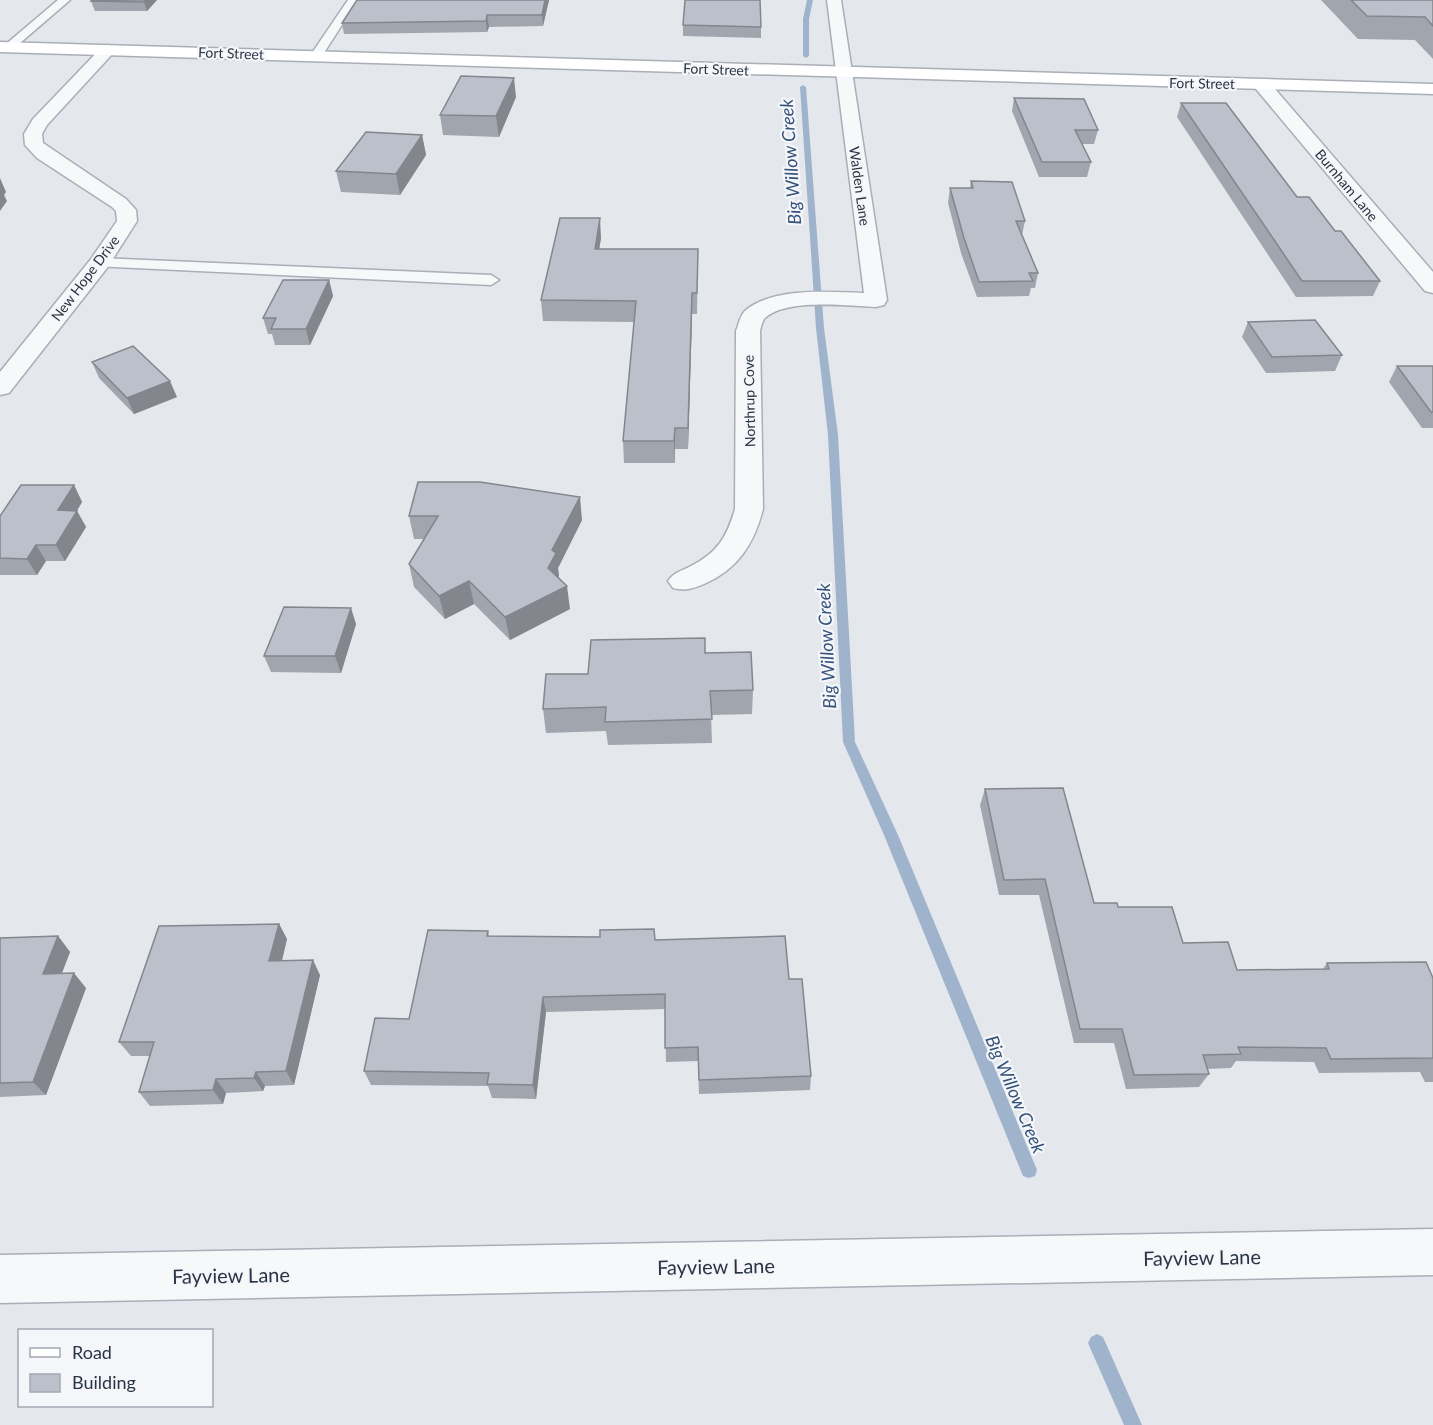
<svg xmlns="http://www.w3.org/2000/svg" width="1433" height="1425" viewBox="0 0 1433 1425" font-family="Lato,sans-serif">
  <rect width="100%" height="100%" fill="#e4e7ec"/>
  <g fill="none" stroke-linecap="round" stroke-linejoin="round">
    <path fill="#9fb4cc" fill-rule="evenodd" d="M807 0H813L809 19V56L806 58 803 56V19Z
      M803 85 806 87 824 328 838 435 855 742 898 835 1037 1170 1035 1176 1029 1178 1023 1176 884 835 843 742 828 435 816 328 800 87Z
      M1097 1334 1103 1337 1142 1425H1124L1088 1343 1091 1337Z"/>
    <g stroke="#a9aeb7" stroke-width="3">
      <path id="lane" d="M58 0H70L13 49H5V45Z
        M348 0H358L320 59H312L310 56Z
        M99 258 491 275 499 280 491 285 93 266 91 263 93 260Z"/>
    </g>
    <g stroke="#a9aeb7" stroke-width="3">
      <path id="street" d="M827 0H841L887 300 884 305 876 307C848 306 787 298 765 318 762 321 761 327 760 331L763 509C754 544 738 569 704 584 692 589 685 591 673 588L668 581C674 572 682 571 691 566 717 553 727 537 735 509L736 331C739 324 740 315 746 310 774 287 829 292 864 293Z
        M108 45 116 50 47 125 42 134 43 143 126 199 136 210 137 221 107 268 9 393 0 395V372L91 259 117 221 116 211 112 207 37 158 25 145 24 134 33 119 102 47Z
        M1262 80 1268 81 1433 272V293L1425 291 1256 89 1253 85 1256 81Z
        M1433 1229V1275L0 1303V1255Z"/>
    </g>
    <g stroke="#a9aeb7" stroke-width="3">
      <path id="secondary" d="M0 42 1433 84V94L0 52Z"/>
    </g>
    <use href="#lane" fill="#f7f8fa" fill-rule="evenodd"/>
    <use href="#street" fill="#f7f8fa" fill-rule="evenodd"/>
    <use href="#secondary" fill="#fff" fill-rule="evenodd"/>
  </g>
  <path fill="#a1a5ae" d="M92 0H157L147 11H95L91 1Z
    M357 0H549L543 26 489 27 487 32 344 34 342 23Z
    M1321 0H1433V59L1415 40 1358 39Z
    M683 25 761 27V38L683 36Z
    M516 97 499 137 443 135 440 115Z
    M1014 98 1098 130 1094 144H1082L1091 162 1087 177H1039L1012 111Z
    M1181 103 1297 197 1335 231 1380 281 1373 296 1296 297 1177 117Z
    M422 135 426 155 400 195 341 192 336 171Z
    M971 181 1025 221 1022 235 1038 273 1035 288H1031L1029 296 977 297 961 253 948 203 950 188H970Z
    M601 238 599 249H698L697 314H692L688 449H675V463H624L623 441 634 322 543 321 541 300Z
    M329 280 333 296 310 345H275L272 334H268L263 318Z
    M1248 322 1342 355 1335 371 1266 373 1242 337Z
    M92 362 177 397 134 414 99 378Z
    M1397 366H1433V428H1422L1389 382Z
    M418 482 582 520 558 568 559 576V578L570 609 510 640 474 604 445 619 414 587 409 564 424 539H414L409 516Z
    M74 485 82 502 77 511 86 527 65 561H46L37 575H0V516Z
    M356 624 341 673 271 672 264 656Z
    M705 653 753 690 752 714 711 715 712 743 608 745 606 731 546 733 543 709Z
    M985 789 1094 903 1118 907 1183 943 1237 970 1323 969 1327 963 1433 978V1082H1425L1420 1072 1319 1073 1314 1062 1236 1061 1231 1068 1207 1069 1209 1074 1199 1087 1126 1089 1114 1043H1074L1039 895H999L980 805Z
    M279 924 287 939 282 961 320 975 294 1085 265 1086 263 1091 226 1093 223 1104 150 1106 139 1092 150 1056H131L119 1042Z
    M488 931 489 936 655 940 789 979 811 1076 810 1090 699 1094 698 1061 666 1062 665 1009 546 1012 536 1099 492 1098 488 1086 371 1085 364 1071 409 1019Z
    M58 936 70 952 61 974 86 988 46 1095 0 1097V938Z"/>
  <path fill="#83868d" d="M146 0H157L147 11 144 2Z
    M545 0H549L543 26 542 15Z
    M487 15 489 27 487 32 486 21Z
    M514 78 516 97 499 137 496 116Z
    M422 135 426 155 400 195 396 174Z
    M0 178 6 192 4 195 7 201 0 211Z
    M600 218 601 238 596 269 595 249Z
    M329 280 333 296 310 345 306 329Z
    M692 293V314L688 449V428Z
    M170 381 177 397 134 414 127 398Z
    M675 428V463L674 441Z
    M74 485 82 502 67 527 58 510Z
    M580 497 582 520 558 568 559 576 551 591 548 568 552 550Z
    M77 511 86 527 65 561 56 545Z
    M36 545 46 561 37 575 27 559Z
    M469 581 474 604 445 619 439 596Z
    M567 586 570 609 510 640 505 617Z
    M351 608 356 624 341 673 335 656Z
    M279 924 287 939 278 976 269 961Z
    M58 936 70 952 56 989 43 974Z
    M313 960 320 975 294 1085 286 1071Z
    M74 973 86 988 46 1095 33 1082Z
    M543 997 546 1012 536 1099 533 1085Z
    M256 1072 265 1086 263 1091 254 1078Z
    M216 1079 226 1093 223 1104 213 1090Z"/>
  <path fill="#bbc0ca" stroke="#83868d" stroke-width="1.5" d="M92 0H146L144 2 91 1Z
    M357 0H545L542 15H487L486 21 342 23Z
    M685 0H760L761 27 683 25Z
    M1351 0H1433V26L1425 17 1367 16Z
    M461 76 514 78 496 116 440 115Z
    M1014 98 1084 99 1098 130H1075L1091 162H1042Z
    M1181 103H1226L1297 197H1309L1335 231H1341L1380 281H1302Z
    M366 132 422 135 396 174 336 171Z
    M971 181 1012 182 1025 221H1016L1038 273H1029L1033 281 979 282 964 238 950 188H973Z
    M560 218H600L595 249H698L697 293H692L688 428H675L674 441H623L636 301 541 300Z
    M283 280H329L306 329H271L276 318H263Z
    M1315 320 1342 355 1272 357 1248 322Z
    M133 346 170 381 127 398 92 362Z
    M1397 366H1433V412H1431Z
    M418 482H480L580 497 552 550 556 553 548 568 567 586 505 617 469 581 439 596 409 564 438 516H409Z
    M21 485H74L58 510 77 511 56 545H36L27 559 0 558V516Z
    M284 607 351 608 335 656H264Z
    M705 638V653L751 652 753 690 710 691 712 719 605 722 606 707 543 709 546 674H588L591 640Z
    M1063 788 1094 903H1117L1118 907H1172L1183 943 1228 942 1237 970 1329 969 1327 963 1426 962 1433 978V1058L1331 1059 1326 1048 1238 1047 1241 1054 1203 1055 1209 1074 1134 1075 1122 1029H1080L1045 879 1004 880 985 789Z
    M279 924 269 961 313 960 286 1071 256 1072 254 1078 216 1079 213 1090 139 1092 154 1042H119L159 926Z
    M654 929 655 940 785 936 789 979H802L811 1076 699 1080 698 1047 665 1048V994L543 997 533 1085 487 1084 489 1073 364 1071 375 1018 409 1019 428 930 488 931 487 936 600 937V930Z
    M58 936 43 974 74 973 33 1082 0 1083V938Z"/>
  <g text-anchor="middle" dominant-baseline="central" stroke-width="4.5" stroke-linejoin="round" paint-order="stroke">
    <g font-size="14" fill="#2b3445" stroke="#f4f6f9">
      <text transform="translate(231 53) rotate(2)">Fort Street</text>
      <text transform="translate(716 69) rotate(2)">Fort Street</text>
      <text transform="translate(1202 83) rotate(1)">Fort Street</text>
      <text transform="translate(1347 185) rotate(50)">Burnham Lane</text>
      <text transform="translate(860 186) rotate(82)">Walden Lane</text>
      <text transform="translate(85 278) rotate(-53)">New Hope Drive</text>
      <text transform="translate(749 401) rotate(-91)">Northrup Cove</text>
    </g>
    <g font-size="18" font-style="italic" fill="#34527a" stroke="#f4f6f9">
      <text transform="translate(790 162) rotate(-94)">Big Willow Creek</text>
      <text transform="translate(826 646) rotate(-93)">Big Willow Creek</text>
      <text transform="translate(1016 1094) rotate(67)">Big Willow Creek</text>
    </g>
    <g font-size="20" fill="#2b3445" stroke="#f4f6f9">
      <text transform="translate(1202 1257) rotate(-1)">Fayview Lane</text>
      <text transform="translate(716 1266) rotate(-1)">Fayview Lane</text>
      <text transform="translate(231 1275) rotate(-1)">Fayview Lane</text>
    </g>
  </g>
  <rect x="18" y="1329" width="195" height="78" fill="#f4f6f9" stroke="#a4a8b1" stroke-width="1.5"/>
  <rect x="30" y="1348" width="30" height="9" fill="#ffffff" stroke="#a4a8b1" stroke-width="1.5"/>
  <text x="72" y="1359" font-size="18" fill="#2b3445">Road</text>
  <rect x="30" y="1374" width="30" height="18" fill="#bbc0ca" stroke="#a4a8b1" stroke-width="1.5"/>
  <text x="72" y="1389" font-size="18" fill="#2b3445">Building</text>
</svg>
